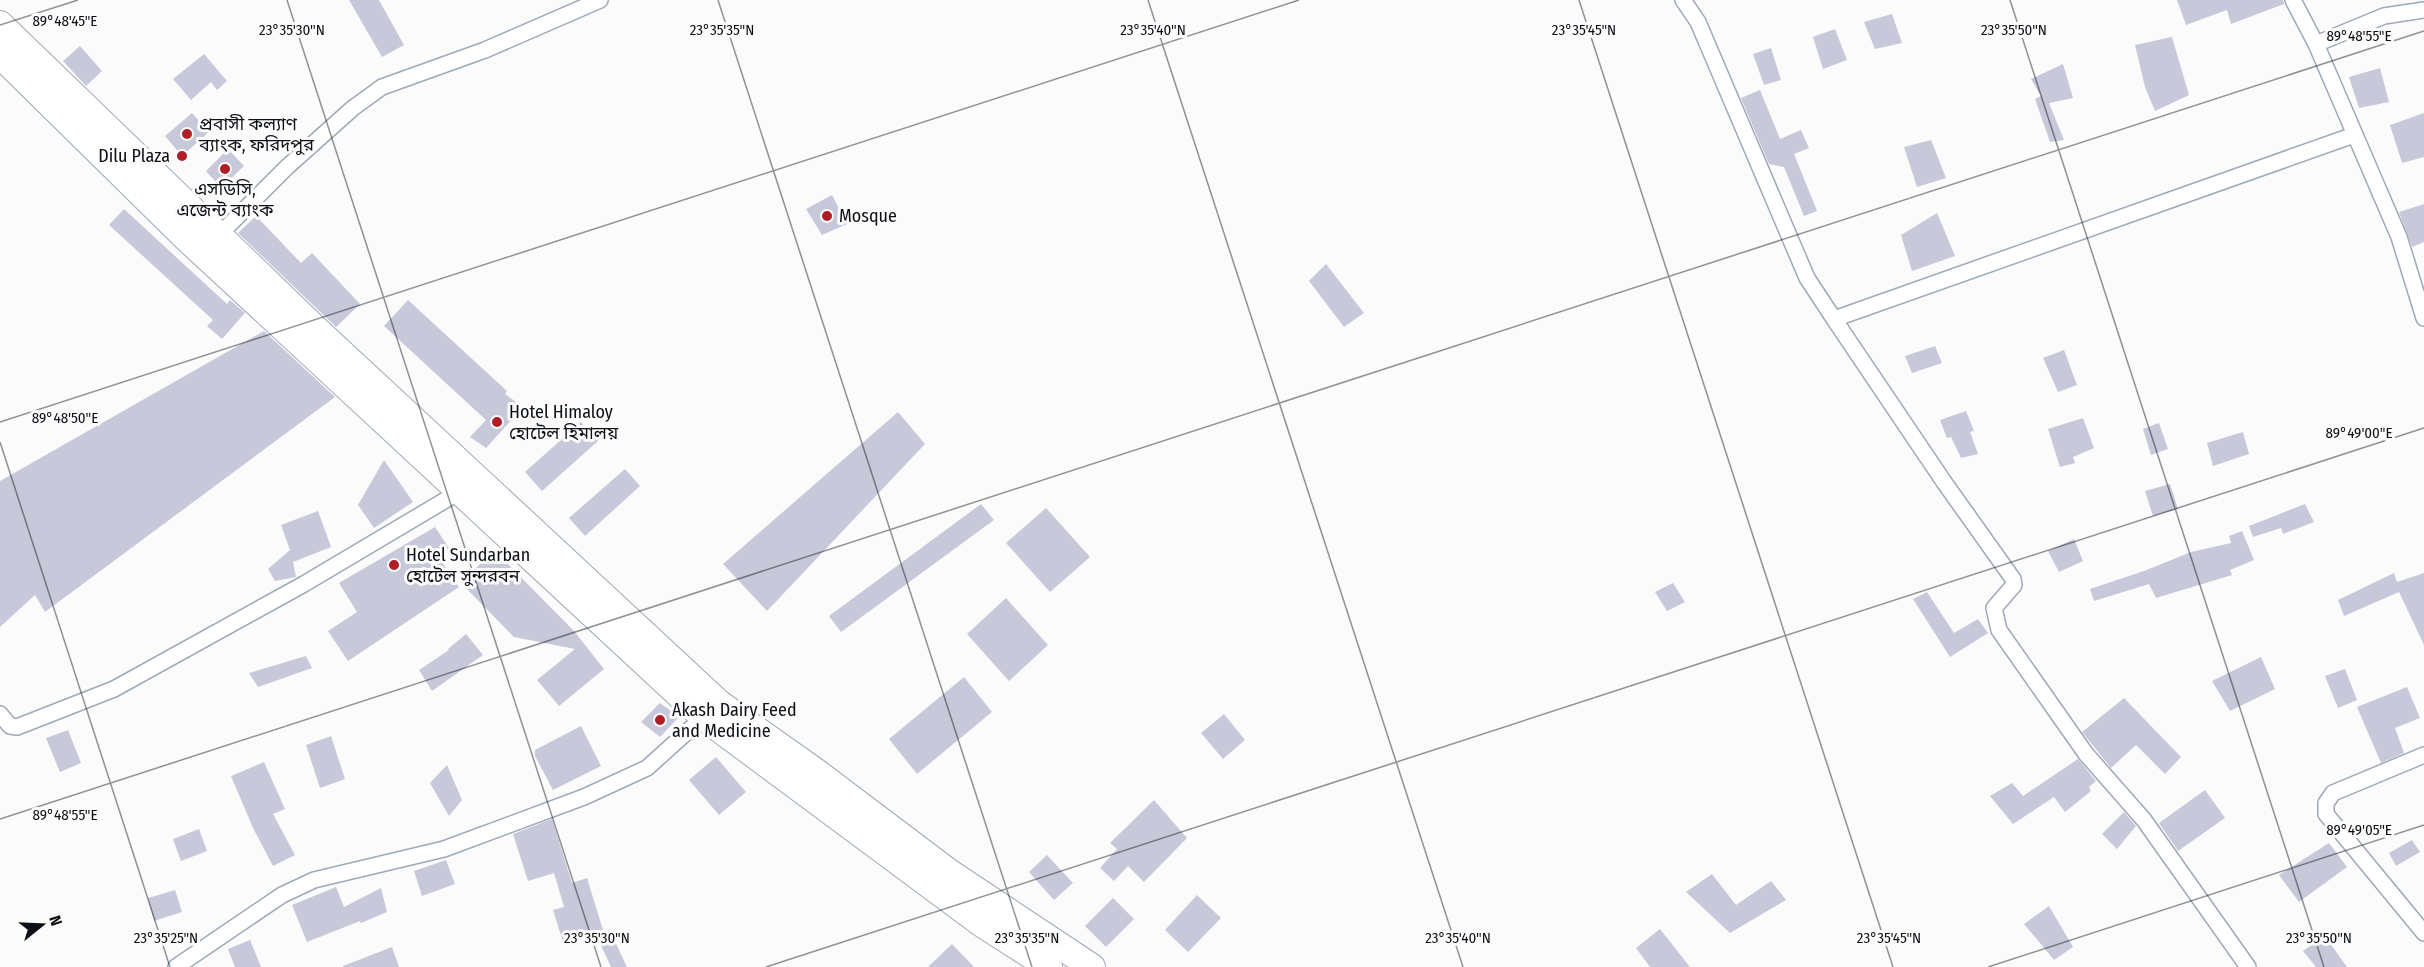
<svg xmlns="http://www.w3.org/2000/svg" width="2424" height="967" viewBox="0 0 2424 967" font-family="'Fira Sans Condensed','Noto Sans Bengali',sans-serif">
  <rect width="100%" height="100%" fill="#fbfbfb"/>
  <path fill="#c7c8da" d="M349 0H379L404 45 382 57Z
    M2177 0H2283L2284 4 2231 24 2227 10 2186 25Z
    M1892 14 1902 43 1875 49 1864 22Z
    M1835 29 1847 60 1823 69 1813 37Z
    M2172 37 2189 95 2155 111 2145 87 2135 45Z
    M80 46 102 71 86 86 63 61Z
    M1771 48 1781 80 1764 85 1753 54Z
    M204 54 227 81 217 90 211 82 191 100 173 79Z
    M2063 64 2073 98 2049 103 2064 140 2050 142 2035 99 2041 96 2031 79Z
    M2380 68 2389 102 2359 108 2349 77Z
    M1760 90 1780 139 1801 130 1809 148 1794 154 1817 211 1804 216 1784 167 1769 164 1741 98Z
    M192 113 209 132 182 156 165 136Z
    M2424 113V157L2402 163 2390 125Z
    M1931 140 1946 178 1917 187 1904 147Z
    M228 149 244 166 221 188 206 171Z
    M832 195 847 224 822 235 806 209Z
    M2424 204V242L2412 247 2399 212Z
    M124 209 227 304 230 300 245 313 222 339 207 326 213 320 109 225Z
    M1937 213 1955 256 1912 271 1901 235Z
    M256 216 301 263 312 253 360 304 336 327 238 233Z
    M1326 264 1364 313 1344 327 1309 281Z
    M408 300 507 391 505 394 523 407 486 448 470 437 486 420 384 326Z
    M264 331 335 397 45 612 35 595 0 627V481Z
    M1935 346 1942 363 1912 373 1905 356Z
    M2064 350 2077 385 2058 392 2043 358Z
    M1966 411 1974 431 1970 432 1978 454 1961 458 1951 437 1947 438 1940 420Z
    M898 412 925 444 767 611 723 564Z
    M2083 418 2094 448 2073 457 2075 463 2060 467 2048 429Z
    M581 422 598 441 542 491 525 472Z
    M2159 423 2168 449 2151 455 2143 429Z
    M2243 432 2249 454 2213 466 2207 443Z
    M384 460 413 502 374 528 358 505Z
    M625 469 640 486 585 536 569 518Z
    M2170 484 2178 509 2153 516 2145 491Z
    M981 504 994 520 841 632 829 616Z
    M2305 504 2314 522 2283 534 2281 528 2253 537 2249 526Z
    M1046 508 1090 557 1050 592 1006 543Z
    M318 511 331 547 293 562 296 577 275 581 268 569 290 550 281 525Z
    M435 527 449 548 437 555 459 587 348 661 328 631 357 612 339 583Z
    M2242 531 2254 560 2230 570 2232 575 2156 598 2149 584 2094 601 2090 589 2144 571 2191 552 2231 543 2229 536Z
    M2074 539 2083 561 2059 572 2048 551Z
    M494 550 574 631 604 669 559 706 537 680 575 649 514 637 461 583Z
    M2394 573 2397 582 2424 573V645L2399 592 2344 616 2338 600Z
    M1673 583 1685 602 1667 611 1655 592Z
    M1927 592 1954 633 1978 619 1988 633 1950 657 1913 599Z
    M1006 598 1048 645 1009 681 967 634Z
    M466 634 483 655 432 691 419 670 449 650 448 649Z
    M306 656 312 668 258 687 249 673Z
    M2261 657 2275 689 2230 711 2212 681Z
    M2345 669 2357 700 2338 708 2325 676Z
    M964 677 992 712 917 774 889 739Z
    M2407 687 2420 718 2395 728 2404 753 2381 763 2357 707Z
    M2124 698 2181 757 2165 774 2136 745 2111 768 2082 732Z
    M660 703 679 717 660 737 641 722Z
    M1224 714 1245 740 1223 759 1201 733Z
    M581 726 601 766 553 790 535 756V750Z
    M68 730 81 763 60 772 46 738Z
    M331 736 345 779 320 788 306 745Z
    M716 757 746 792 719 815 689 780Z
    M2078 759 2096 781 2089 787 2091 791 2065 812 2054 797 2013 824 1990 796 2012 783 2023 796Z
    M264 762 285 809 273 814 295 855 273 866 253 828 231 776Z
    M447 765 462 800 449 816 430 783Z
    M2205 790 2225 818 2178 851 2159 823Z
    M1154 800 1187 838 1144 882 1128 866 1114 881 1100 868 1117 849 1110 843Z
    M2124 812 2136 826 2117 849 2102 834Z
    M552 819 572 883 587 878 603 930 563 942 553 910 564 907 554 873 528 881 513 834Z
    M199 829 207 851 181 861 173 839Z
    M2412 840 2420 852 2396 866 2389 853Z
    M2329 843 2347 867 2299 902 2279 875Z
    M1047 855 1073 883 1054 900 1029 872Z
    M446 860 455 884 422 896 414 871Z
    M1712 874 1736 905 1771 881 1786 900 1730 933 1686 892Z
    M336 887 344 907 381 888 387 912 361 923 360 921 307 942 292 905Z
    M175 890 182 912 154 921 148 898Z
    M1197 895 1221 918 1188 952 1165 930Z
    M1113 898 1134 919 1106 947 1085 926Z
    M2049 906 2073 947 2054 960 2024 924Z
    M1660 929 1690 967H1650L1636 948Z
    M611 933 627 967H611L598 939Z
    M2325 936 2347 967H2316L2303 951Z
    M250 940 261 967H235L228 949Z
    M952 944 974 967H928Z
    M392 947 399 967H343V966Z"/>
  <g fill="none" stroke-linecap="round" stroke-linejoin="round">
    <g stroke="#9ea9b8" stroke-width="18">
      <path id="minor" d="M1683 0 1698 22 1807 278 1834 319 2354 135
        M2293 0 2316 44 2399 237 2424 318
        M2316 44 2384 16 2424 10
        M219 235 287 167 353 108 382 87 485 50 600 0
        M1834 319 1944 482 2013 579 2014 585 1994 608 1999 630 2086 754 2144 820 2248 967
        M0 714 10 726 17 727 114 689 304 584 459 492
        M2424 755 2333 793 2326 803V814L2424 933
        M176 967 282 895 314 880 444 849 584 797 647 768 708 713"/>
    </g>
    <g stroke="#9ea9b8" stroke-width="28">
      <path id="trunk" d="M0 24 316 329 719 703 818 773 949 872 1092 967
        M0 55 186 238 703 717 982 924 1049 967"/>
    </g>
    <use href="#minor" stroke="#fff" stroke-width="15"/>
    <use href="#trunk" stroke="#fff" stroke-width="26"/>
  </g>
  <path fill="none" stroke="#0c1015" stroke-width="1.5" stroke-opacity="0.45" d="M287 0 601 967M718 0 1032 967M1148 0 1463 967M1579 0 1893 967M2010 0 2324 967M0 25 78 0M0 422 1299 0M0 442 170 967M0 819 2424 31M766 967 2424 428M1988 967 2424 825"/>
  <g fill="#af1d25" stroke="#fbfbfb" stroke-width="2">
    <circle cx="187" cy="134" r="6"/>
    <circle cx="182" cy="156" r="6"/>
    <circle cx="225" cy="169" r="6"/>
    <circle cx="827" cy="216" r="6"/>
    <circle cx="497" cy="422" r="6"/>
    <circle cx="394" cy="565" r="6"/>
    <circle cx="660" cy="720" r="6"/>
  </g>
  <g text-anchor="middle" dominant-baseline="central" stroke-width="6" stroke-linejoin="round" paint-order="stroke">
    <g font-size="18" fill="#0c1015" stroke="#fbfbfb" text-anchor="start">
      <text x="199" y="124">প্রবাসী কল্যাণ<tspan x="199" dy="21">ব্যাংক, ফরিদপুর</tspan></text>
      <text x="170" y="156" text-anchor="end">Dilu Plaza</text>
      <text x="225" y="189" text-anchor="middle">এসডিসি,<tspan x="225" dy="21">এজেন্ট ব্যাংক</tspan></text>
      <text x="839" y="216">Mosque</text>
      <text x="509" y="412">Hotel Himaloy<tspan x="509" dy="21">হোটেল হিমালয়</tspan></text>
      <text x="406" y="555">Hotel Sundarban<tspan x="406" dy="21">হোটেল সুন্দরবন</tspan></text>
      <text x="672" y="710">Akash Dairy Feed<tspan x="672" dy="21">and Medicine</tspan></text>
    </g>
  </g>
  <g font-size="15" text-anchor="middle" fill="#0c1015" stroke="#fbfbfb" stroke-width="6" stroke-linejoin="round" paint-order="stroke">
    <text x="65" y="26">89°48'45"E</text>
    <text x="292" y="35">23°35'30"N</text>
    <text x="722" y="35">23°35'35"N</text>
    <text x="1153" y="35">23°35'40"N</text>
    <text x="1584" y="35">23°35'45"N</text>
    <text x="2014" y="35">23°35'50"N</text>
    <text x="2359" y="41">89°48'55"E</text>
    <text x="65" y="423">89°48'50"E</text>
    <text x="2359" y="438">89°49'00"E</text>
    <text x="65" y="820">89°48'55"E</text>
    <text x="2359" y="835">89°49'05"E</text>
    <text x="166" y="943">23°35'25"N</text>
    <text x="2319" y="943">23°35'50"N</text>
    <text x="597" y="943">23°35'30"N</text>
    <text x="1027" y="943">23°35'35"N</text>
    <text x="1458" y="943">23°35'40"N</text>
    <text x="1889" y="943">23°35'45"N</text>
  </g>
  <g transform="translate(42 925) rotate(72)" stroke="#fbfbfb" stroke-width="4.5" paint-order="stroke">
  <path d="M0-4.5L10 22L0 15L-10 22Z" fill="#0c1015"/>
  <text y="-9" font-size="16" font-weight="bold" text-anchor="middle" fill="#0c1015">N</text>
  </g>
</svg>
